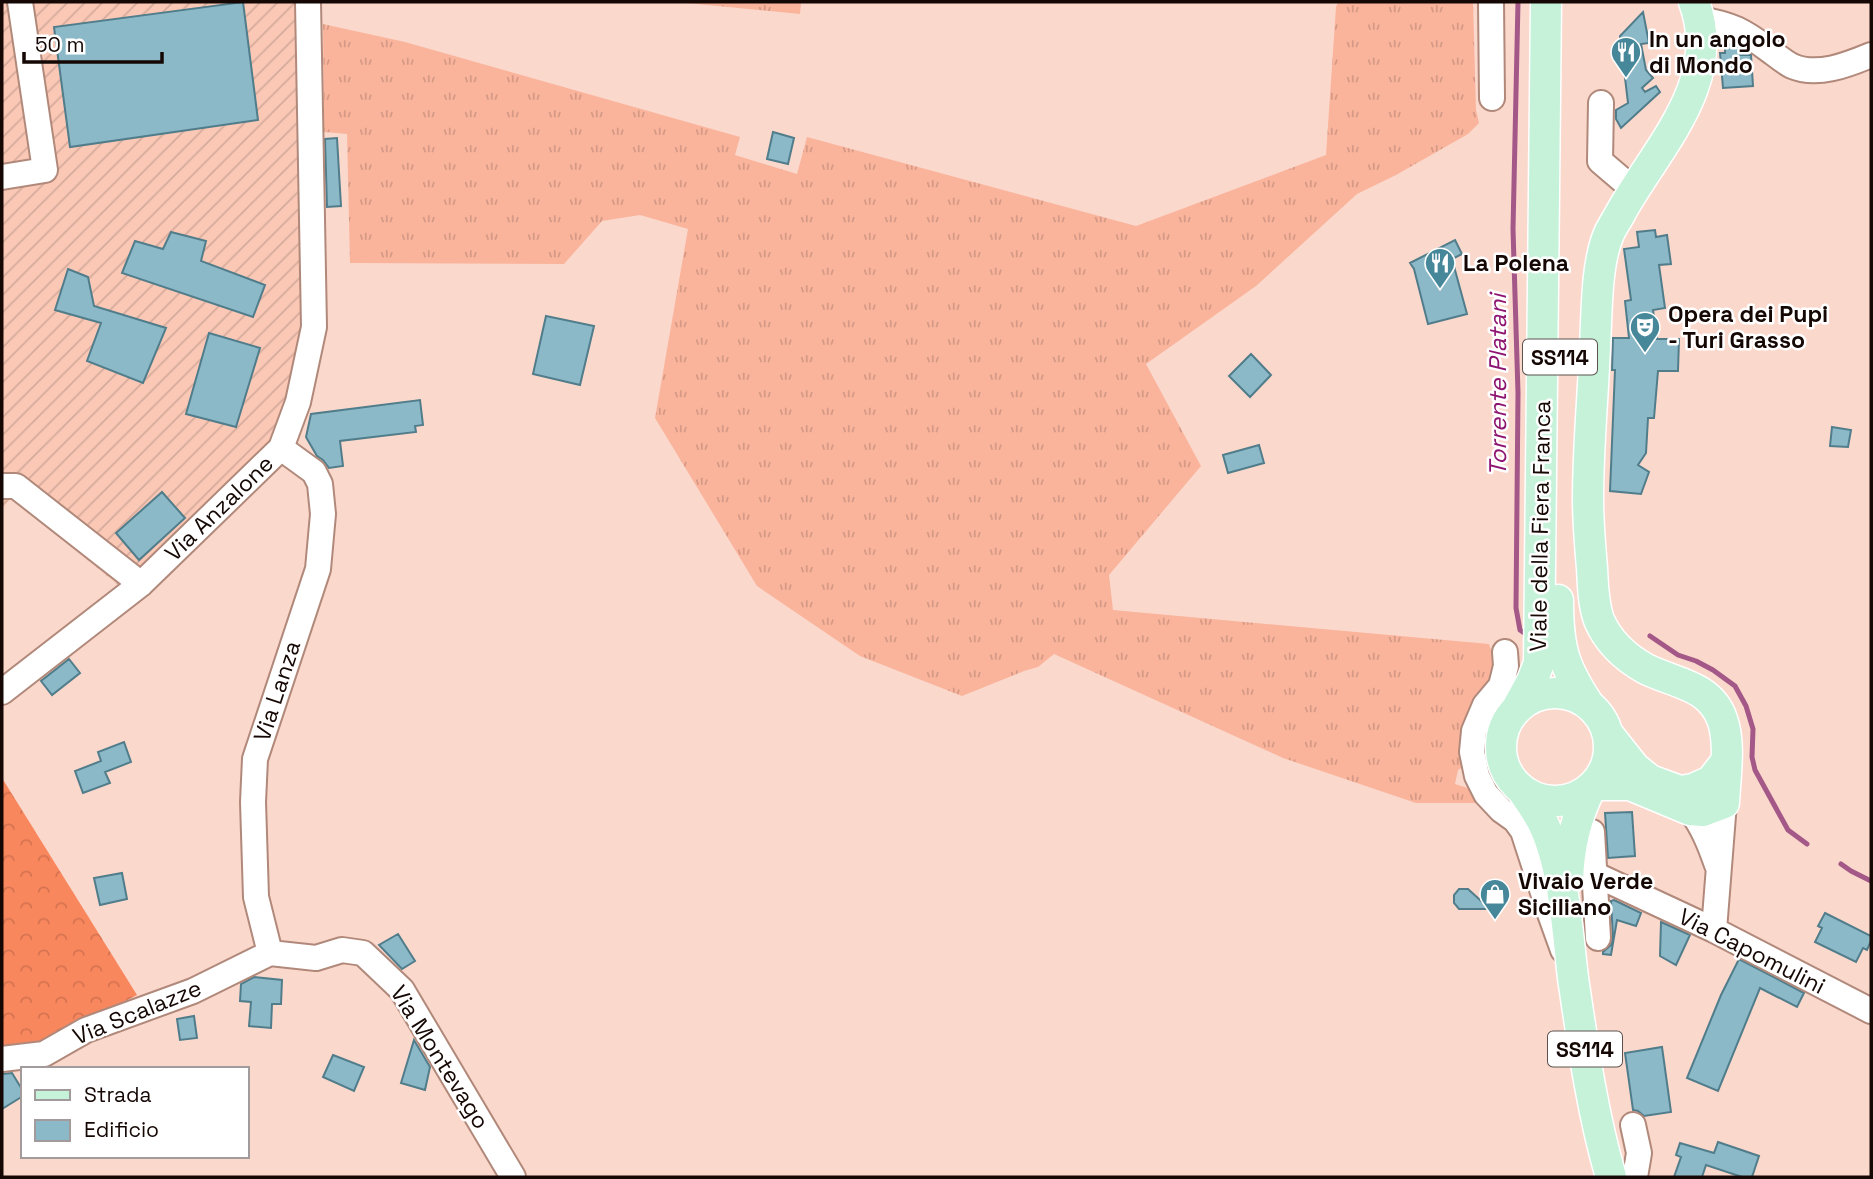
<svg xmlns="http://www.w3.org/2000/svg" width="1873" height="1179" viewBox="0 0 1873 1179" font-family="'Space Grotesk',sans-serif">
  <defs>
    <pattern id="industrial-furrows" width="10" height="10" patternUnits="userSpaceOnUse" patternTransform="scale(1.75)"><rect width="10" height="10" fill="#fbc8b6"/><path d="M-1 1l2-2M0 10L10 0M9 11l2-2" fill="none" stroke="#d6aa9b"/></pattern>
    <pattern id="grass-tufts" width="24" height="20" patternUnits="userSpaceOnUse" patternTransform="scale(1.75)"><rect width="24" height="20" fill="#fab49c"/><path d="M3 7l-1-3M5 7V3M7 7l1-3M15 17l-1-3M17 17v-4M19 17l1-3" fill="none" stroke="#d59985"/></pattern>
    <pattern id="forest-crowns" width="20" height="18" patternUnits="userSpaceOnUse" patternTransform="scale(1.75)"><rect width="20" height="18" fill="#f9875e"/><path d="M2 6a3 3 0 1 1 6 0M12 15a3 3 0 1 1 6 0" fill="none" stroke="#d57350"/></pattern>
  </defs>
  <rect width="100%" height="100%" fill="#fbd8cc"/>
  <path fill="url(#industrial-furrows)" d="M2 2H303L309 283 293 401 271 442 123 589 11 498 2 509Z"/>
  <path fill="url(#grass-tufts)" d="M676 2H801L800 14Z
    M1338 2H1473L1476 110 1479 123 1468 134 1396 175 1357 194 1256 286 1146 364 1201 466 1109 575 1113 610 1489 644 1495 662 1467 764 1458 770 1455 784 1477 791 1484 803H1416L1283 758 1054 654 1038 667 1024 671 962 696 860 656 757 586 655 418 688 229 640 215 602 221 564 264 350 263 347 134 324 132 323 24 405 42 740 137 735 155 797 174 807 137 1136 226 1326 155 1336 7Z"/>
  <path fill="url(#forest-crowns)" d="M2 778 137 995 39 1046 2 1053Z"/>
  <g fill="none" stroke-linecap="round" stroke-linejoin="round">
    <path stroke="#a35888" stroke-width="5" d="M1518 2 1513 229 1518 393 1516 608 1520 630 1530 637
      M1650 636 1678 655 1696 661 1713 670 1735 686 1746 706 1753 729 1752 757 1755 770 1788 830 1807 844
      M1841 864 1851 871 1871 881"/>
  </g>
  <path fill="#8bb9c8" stroke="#517d8b" stroke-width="2" d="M243 2 258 120 70 147 54 27Z
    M1643 12 1649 43 1641 44 1646 70 1653 78 1642 88 1645 92 1656 86 1660 92 1621 128 1616 119V110L1628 103 1620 36Z
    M1733 44 1739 48 1740 55H1751L1753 86 1723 88 1720 53H1725V45Z
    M773 132 794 138 788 164 767 159Z
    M337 138 341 206 327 207 325 139Z
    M1655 230 1656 237 1667 235 1671 264 1659 265 1665 308 1653 310 1657 339H1679L1678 371H1658L1654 418H1648L1646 453 1638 465 1649 472 1641 494 1610 491 1615 370H1612L1613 338H1629L1625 301 1631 300 1624 249 1639 247 1637 232Z
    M171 232 206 241 201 261 265 285 253 317 122 273 135 241 163 249Z
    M1455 240 1462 254 1452 259 1467 314 1428 324 1414 269 1410 263Z
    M68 269 88 277 94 306 166 328 143 383 87 361 101 323 55 310Z
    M546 316 594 326 580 385 533 374Z
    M209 333 260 348 236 427 186 414Z
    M1251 354 1271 375 1250 397 1229 376Z
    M420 400 423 425 415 426 416 432 340 441 343 466 329 468 323 460 317 456 306 437 311 414Z
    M1832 427 1851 430 1848 447 1830 446Z
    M1259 445 1264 463 1228 473 1223 455Z
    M162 492 185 518 139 560 116 533Z
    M69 659 80 673 52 695 41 681Z
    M124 742 131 762 105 772 110 783 83 793 75 771 101 761 98 752Z
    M1632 812 1635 856 1608 858 1605 813Z
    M122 873 127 899 100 905 94 878Z
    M1459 889H1468L1490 909H1459L1454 903V895Z
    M1614 900 1641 913 1636 926 1617 920 1611 955 1603 954V952L1611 945 1613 938 1611 901Z
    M1825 913 1871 936V941L1867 950 1863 948 1856 962 1815 942 1822 928 1818 926Z
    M1661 922 1690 935 1676 965 1660 956Z
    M398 934 415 961 402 969 379 945Z
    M1739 959 1804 993 1797 1007 1760 988 1718 1091 1687 1078 1721 995Z
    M254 977 282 980 281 1004H272L271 1028 249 1026 251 1002 240 1001 241 984Z
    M194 1016 197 1038 180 1040 177 1019Z
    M414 1040 430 1067 425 1090 401 1083Z
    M1662 1047 1671 1112 1644 1116 1638 1111 1633 1110 1625 1053Z
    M333 1055 364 1067 354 1091 323 1077Z
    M12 1073 23 1091V1096L2 1109V1074Z
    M1718 1142 1759 1156 1752 1177H1742L1706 1165 1702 1177H1674L1681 1157 1676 1155 1680 1143 1714 1153Z"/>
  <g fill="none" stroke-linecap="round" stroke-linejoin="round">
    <g stroke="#b1897b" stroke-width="28">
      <path id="minor" d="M1491 2 1492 98
        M1700 19C1731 24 1744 31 1769 50 1776 55 1784 62 1792 66 1817 77 1847 65 1871 55
        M1601 103 1600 161 1634 190
        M2 177 45 170 20 2
        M2 486H16L141 584
        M1505 652 1506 666 1501 686 1485 705 1474 731 1472 752 1477 776 1486 794 1501 810 1515 820 1523 831 1549 911 1563 950
        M2 692 141 584 281 448 298 402 314 327 308 2
        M1709 801 1724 803 1714 930
        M1690 810C1703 827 1710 845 1717 865
        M1592 832 1598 938
        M1594 874 1714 930 1871 1011
        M270 953 256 897 253 802 255 759 318 569 323 514 320 484 314 472 281 448
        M270 953 316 958 342 950 363 953 402 990 513 1177
        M2 1059 44 1054 86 1030 193 991 270 953
        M1633 1125 1639 1153 1635 1177"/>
    </g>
    <g stroke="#fff" stroke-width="33">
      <path id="major" d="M1558 600C1558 647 1563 666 1589 705
        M1501 747a54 54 0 1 1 108 0a54 54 0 1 1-108 0Z
        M1516 710 1532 681 1539 663 1546 2
        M1608 734 1635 768 1650 780 1680 791 1693 789 1711 781 1725 763
        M1594 785H1630L1690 810 1703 811 1724 803C1725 778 1731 743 1722 719 1710 685 1674 683 1646 669 1626 658 1608 641 1599 620 1593 603 1593 585 1592 568 1590 545 1588 522 1588 499 1588 448 1593 397 1595 346 1597 312 1596 266 1608 236 1611 228 1617 220 1621 212 1657 147 1724 82 1694 2
        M1522 790C1529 800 1536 810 1542 821 1564 865 1567 929 1573 978 1583 1045 1592 1112 1611 1177
        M1568 880C1569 848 1576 817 1590 789"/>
    </g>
    <use href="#minor" stroke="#fff" stroke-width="24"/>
    <use href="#major" stroke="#c5f2d9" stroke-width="30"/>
  </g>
  <defs>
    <g id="restaurant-pin" transform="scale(1.575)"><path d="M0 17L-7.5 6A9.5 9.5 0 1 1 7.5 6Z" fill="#46879a" stroke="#fff"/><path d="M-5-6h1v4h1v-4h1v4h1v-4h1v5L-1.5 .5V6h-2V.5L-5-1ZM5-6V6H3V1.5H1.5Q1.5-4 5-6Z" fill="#fff"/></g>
    <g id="theatre-pin" transform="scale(1.575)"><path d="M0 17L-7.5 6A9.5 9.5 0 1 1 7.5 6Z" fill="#46879a" stroke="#fff"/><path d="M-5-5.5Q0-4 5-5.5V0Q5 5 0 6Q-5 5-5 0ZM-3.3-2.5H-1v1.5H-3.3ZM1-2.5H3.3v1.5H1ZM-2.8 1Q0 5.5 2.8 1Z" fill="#fff"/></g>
    <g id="shop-pin" transform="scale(1.575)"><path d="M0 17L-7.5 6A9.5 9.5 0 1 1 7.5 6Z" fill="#46879a" stroke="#fff"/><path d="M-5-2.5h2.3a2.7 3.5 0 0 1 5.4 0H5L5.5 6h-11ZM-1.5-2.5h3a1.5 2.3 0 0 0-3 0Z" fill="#fff"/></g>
  </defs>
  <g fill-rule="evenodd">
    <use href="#restaurant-pin" x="1626" y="52"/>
    <use href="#restaurant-pin" x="1440" y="263"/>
    <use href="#theatre-pin" x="1645" y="327"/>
    <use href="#shop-pin" x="1495" y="894"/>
  </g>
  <g text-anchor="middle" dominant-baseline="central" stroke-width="5" stroke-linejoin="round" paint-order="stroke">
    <g fill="#fff" stroke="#5b524f" stroke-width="2">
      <rect x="1523" y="339.5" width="74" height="35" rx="5"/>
      <rect x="1548" y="1031.5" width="74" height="35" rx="5"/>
    </g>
    <g font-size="21" font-weight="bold" fill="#150804">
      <text x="1560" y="357">SS114</text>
      <text x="1585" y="1049">SS114</text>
    </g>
    <g font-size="23" font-weight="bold" fill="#150804" stroke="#fff" text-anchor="start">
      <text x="1649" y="39">In un angolo<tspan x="1649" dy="26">di Mondo</tspan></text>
      <text x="1463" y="263">La Polena</text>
      <text x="1668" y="314">Opera dei Pupi<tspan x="1668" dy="26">- Turi Grasso</tspan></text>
      <text x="1518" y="881">Vivaio Verde<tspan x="1518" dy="26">Siciliano</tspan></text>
    </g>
    <g font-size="23" fill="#150804" stroke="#fff">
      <text transform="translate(219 508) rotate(-44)">Via Anzalone</text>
      <text transform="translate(1540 526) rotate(-89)">Viale della Fiera Franca</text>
      <text transform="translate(277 691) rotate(-72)">Via Lanza</text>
      <text transform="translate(1752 951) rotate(27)">Via Capomulini</text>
      <text transform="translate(137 1012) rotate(-22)">Via Scalazze</text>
      <text transform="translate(440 1057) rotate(58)">Via Montevago</text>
    </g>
    <g font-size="24" font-style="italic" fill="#8e1472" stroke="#fff">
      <text transform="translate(1497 385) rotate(-90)">Torrente Platani</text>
    </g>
  </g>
  <rect width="1873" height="1179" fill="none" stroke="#150804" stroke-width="7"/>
  <rect x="21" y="1067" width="228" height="91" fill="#ffffff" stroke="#a19c9b" stroke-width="2"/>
  <rect x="35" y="1090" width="35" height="10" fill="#c5f2d9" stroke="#a19c9b" stroke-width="2"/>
  <text x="84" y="1102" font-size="21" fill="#150804">Strada</text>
  <rect x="35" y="1120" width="35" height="21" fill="#8bb9c8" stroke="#a19c9b" stroke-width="2"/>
  <text x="84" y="1137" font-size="21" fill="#150804">Edificio</text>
  <path d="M24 52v10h138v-10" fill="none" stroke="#150804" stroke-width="3.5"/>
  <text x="35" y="52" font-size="21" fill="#150804" stroke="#ffffff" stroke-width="5" paint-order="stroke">50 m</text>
</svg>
